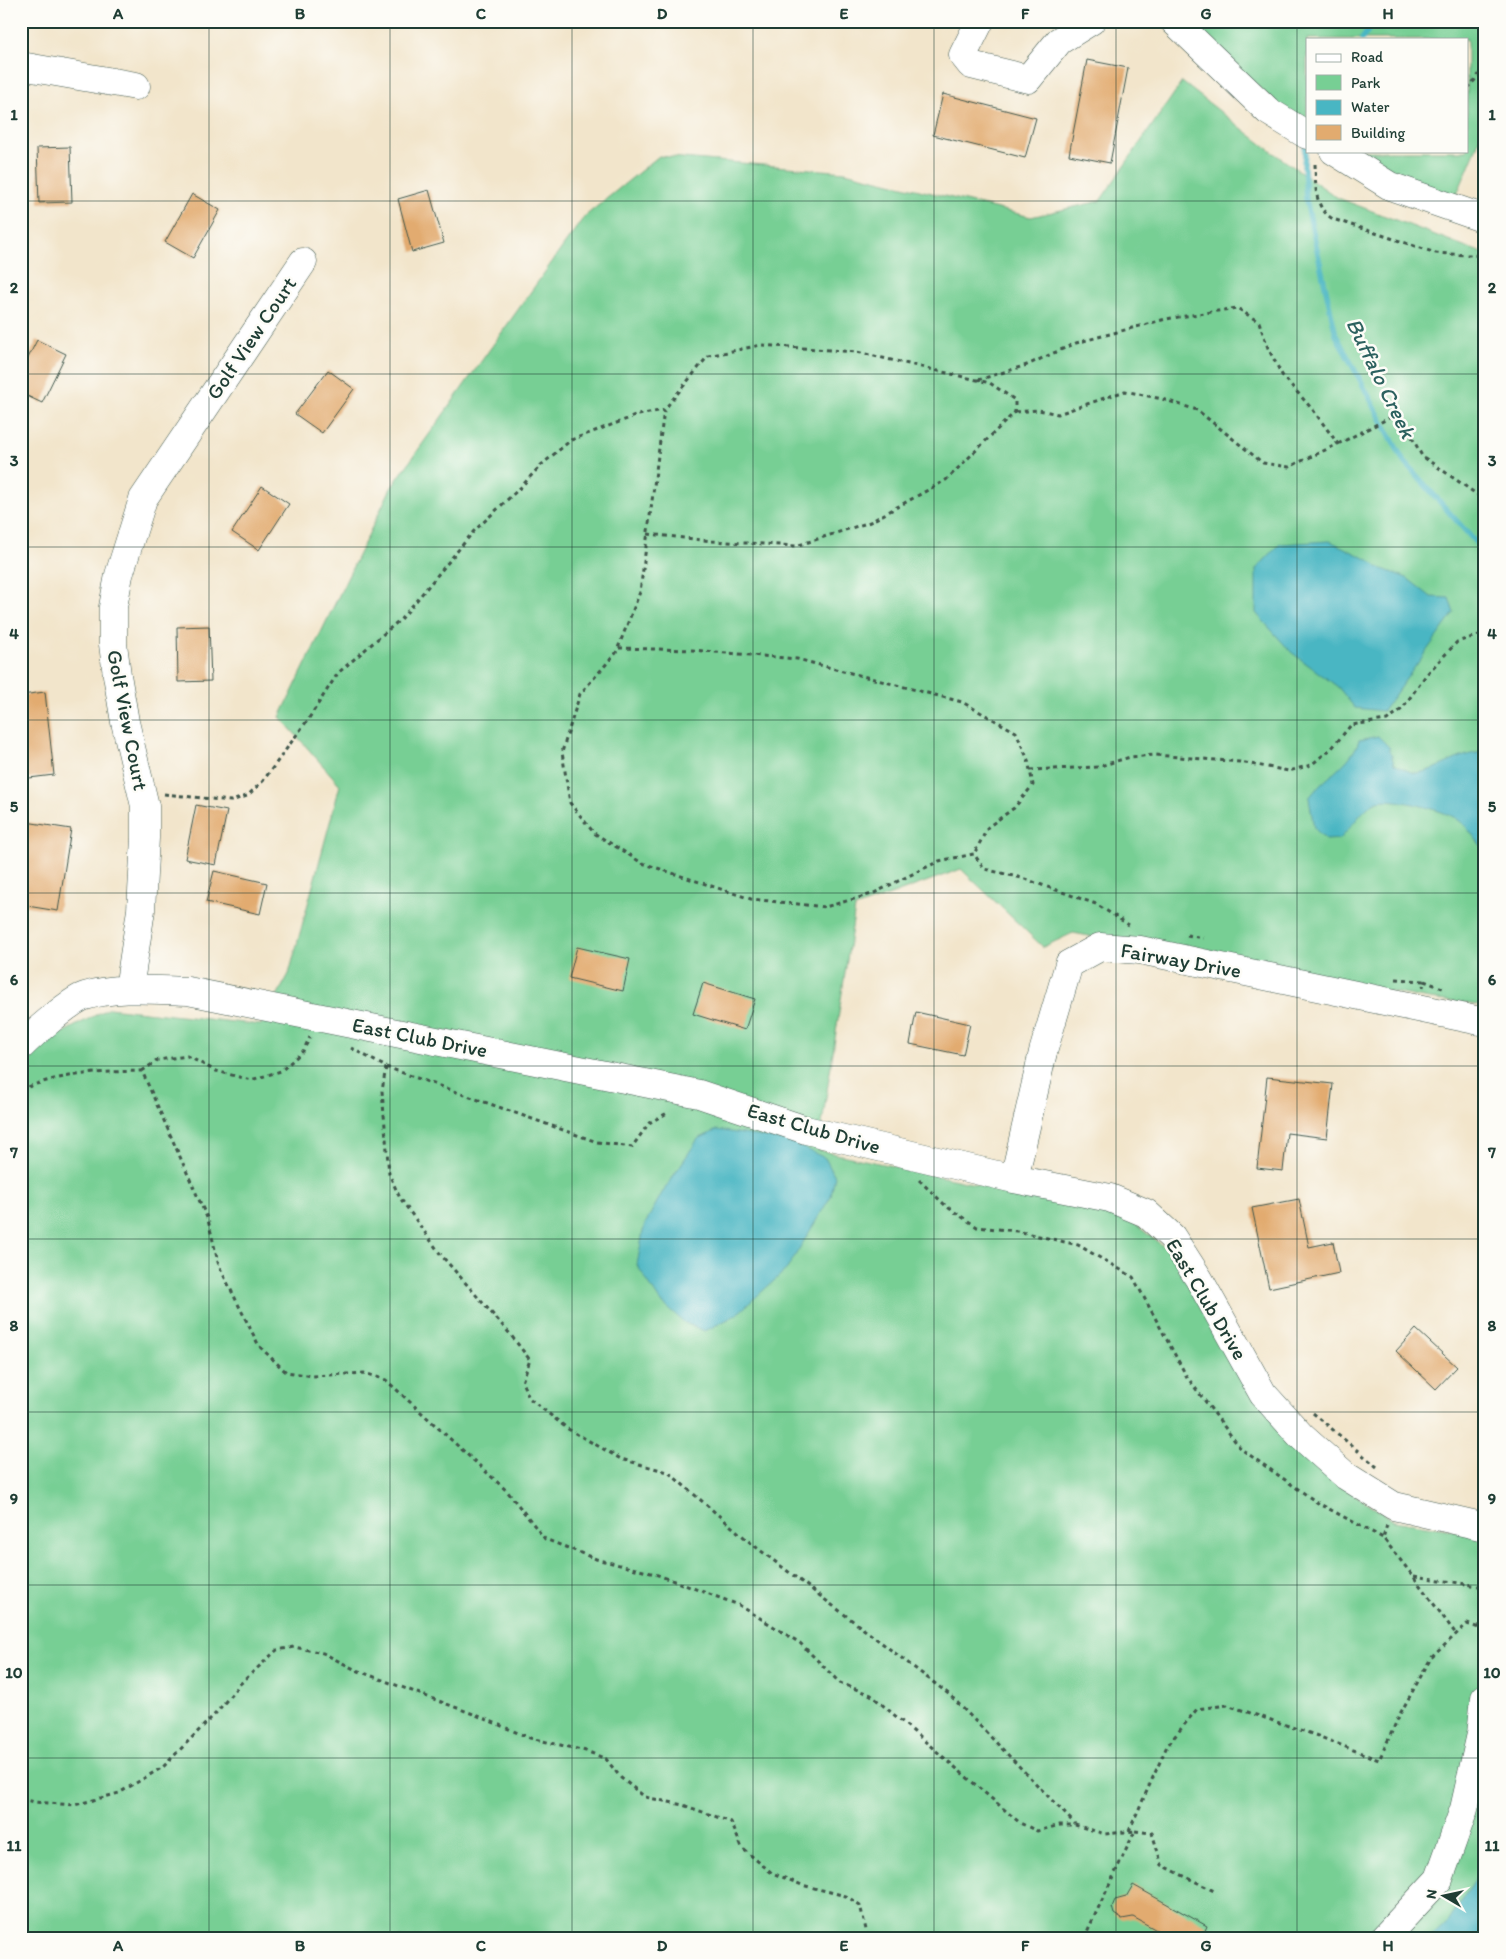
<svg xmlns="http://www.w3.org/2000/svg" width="1506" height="1959" viewBox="0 0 1506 1959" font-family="Itim,sans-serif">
  <rect width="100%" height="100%" fill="#fdfcf7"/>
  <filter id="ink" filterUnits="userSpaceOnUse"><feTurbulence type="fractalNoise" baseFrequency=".02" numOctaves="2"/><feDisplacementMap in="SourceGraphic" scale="10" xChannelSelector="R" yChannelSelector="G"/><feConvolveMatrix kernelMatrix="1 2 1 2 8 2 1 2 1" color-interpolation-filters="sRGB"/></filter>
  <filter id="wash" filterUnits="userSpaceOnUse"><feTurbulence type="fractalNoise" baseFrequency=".0096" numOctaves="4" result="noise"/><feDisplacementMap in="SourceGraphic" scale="20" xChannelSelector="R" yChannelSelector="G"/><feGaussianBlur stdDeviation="1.12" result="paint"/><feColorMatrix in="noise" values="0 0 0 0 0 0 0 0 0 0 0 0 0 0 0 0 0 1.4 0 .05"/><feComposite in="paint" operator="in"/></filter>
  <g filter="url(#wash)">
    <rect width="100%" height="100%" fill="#f2e5cb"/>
    <path fill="#77cf94" stroke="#4b8664" d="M1181 21H1485V121L1476 149 1455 199 1425 189 1347 151H1467V39H1307V129Z
      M1182 82 1275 154 1338 198 1485 254V1006L1429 999 1073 933 1043 947 961 869 855 908 818 1150 1086 1208 1131 1221 1168 1250 1329 1477 1394 1521 1485 1535V1938H21V1060L26 1052 109 1008 261 1025 289 974 340 785 280 717 391 488 584 217 659 156 845 172 1031 217 1100 201Z"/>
    <path fill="#49b6c3" stroke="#347a7c" d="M1330 541 1371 561 1377 567 1407 578 1431 597 1449 598 1454 613 1383 711 1355 708 1338 687 1291 652 1256 613V569L1280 544Z
      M1378 736 1389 747 1394 764C1400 766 1410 773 1416 773 1439 771 1464 750 1485 753V850C1475 840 1469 827 1457 819 1444 810 1393 797 1378 801 1366 804 1350 829 1340 839L1326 840 1314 828 1309 798C1324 777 1352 764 1359 740Z
      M717 1130 789 1141 825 1158 835 1176 831 1196 787 1269 736 1315 705 1331 685 1323 660 1301 637 1265 644 1226 662 1193 698 1139Z
      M1485 1864V1938H1431L1446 1924Z"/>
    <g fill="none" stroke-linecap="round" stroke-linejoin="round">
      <path stroke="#49b6c3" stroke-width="5.5" d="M1362 39 1375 21
        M1306 141 1304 164 1306 200 1336 335 1403 460 1485 553"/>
    </g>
    <g id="blocks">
      <path fill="#e2ab6f" d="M1087 60 1128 68 1110 163 1069 155Z
        M943 94 1036 118 1025 158 933 135Z
        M70 147 72 202 39 203 37 148Z
        M429 190 444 243 412 252 398 199Z
        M192 194 220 210 193 258 165 242Z
        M37 340 66 354 42 403 21 393V372Z
        M328 370 354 389 322 433 295 414Z
        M262 486 289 504 259 550 232 532Z
        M209 626 211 681 178 682 177 627Z
        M45 692 54 775 21 779V695Z
        M196 805 227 811 216 865 185 859Z
        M26 822 71 829 58 911 21 905V854Z
        M214 871 267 883 260 914 206 902Z
        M577 947 630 959 623 991 569 978Z
        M703 983 755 999 745 1030 693 1014Z
        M916 1012 970 1024 963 1055 910 1044Z
        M1267 1077 1333 1084 1327 1138 1287 1133 1283 1171 1257 1168Z
        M1299 1199 1309 1247 1333 1242 1339 1273 1269 1288 1252 1208Z
        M1416 1329 1457 1367 1436 1389 1396 1351Z
        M1133 1885 1207 1926 1202 1938H1171L1133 1917 1122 1919 1114 1914 1112 1907 1115 1900 1126 1897Z"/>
    </g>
  </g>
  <g filter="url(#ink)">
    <use href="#blocks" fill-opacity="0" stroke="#3f564b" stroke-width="1"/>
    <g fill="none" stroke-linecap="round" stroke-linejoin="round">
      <g stroke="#3f564b" stroke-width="29">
        <path id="minor" d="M980 21 963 55 971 65 1028 79 1059 41 1091 21
          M1174 21 1268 111 1307 135
          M21 66 136 86
          M1334 151 1390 186 1485 219
          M129 989 141 910 145 838V806L125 722 117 675 113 644V607L119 575 143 499 303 262
          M21 1046C32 1035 71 1000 85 996 118 986 154 990 188 991L699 1094 806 1130 1014 1179 1110 1198 1146 1213 1172 1237 1199 1279 1263 1394 1301 1436 1346 1476 1394 1506 1485 1527
          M1014 1179 1043 1052 1069 964 1100 947 1140 950 1485 1022
          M1384 1938 1439 1879 1464 1809 1481 1734 1485 1698"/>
      </g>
      <path stroke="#3f564b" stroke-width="3" stroke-dasharray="4 4" stroke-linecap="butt" d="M1467 88 1476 79 1485 65
        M1315 164C1316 185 1313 207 1333 219L1436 253 1485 256
        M978 380 1027 365 1076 343 1166 319 1237 308 1259 322 1268 348 1282 375 1313 410 1338 444 1289 467 1263 463 1197 410 1162 399 1125 391 1058 414 1039 410 1015 412
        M1338 444 1399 413 1422 456 1485 500
        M648 534 712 541 796 546 870 522 946 480 1015 412V400L990 383 857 352 761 345 708 356 664 410 640 592 616 653 580 694 562 752 570 803 594 833 642 863 751 899 825 907 872 894 939 861 974 854 984 869 1022 878 1096 904 1129 925
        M619 648 692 650 797 659 962 702 1016 732 1028 760 1033 785 1014 808 988 827 974 854
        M1030 770 1097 767 1130 757 1155 755 1240 762 1289 771 1311 765 1332 748 1351 725 1387 720 1402 709 1426 675 1457 642 1485 633
        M164 794 231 801 247 796 263 781 309 718 338 673 402 618 474 531 521 487 540 466 571 440 638 415 664 410
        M1187 935 1203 938
        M1396 979 1424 981 1423 987
        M1424 981 1445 989
        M351 1048 386 1067 382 1091 389 1174 400 1198 441 1255 510 1334 530 1360 522 1382 529 1398 568 1429 621 1459 668 1472 752 1544 950 1695 1075 1824
        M386 1067 597 1142 632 1147 649 1123 669 1112
        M142 1071 158 1060 187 1056 216 1071 251 1080 281 1071 303 1051 310 1037
        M21 1090C59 1073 101 1072 142 1071L208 1220 219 1266 259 1346 286 1372 313 1376 364 1373 386 1380 507 1491 545 1539 596 1559 655 1574 739 1605 800 1643 840 1683 871 1695 1020 1823 1037 1831 1060 1825H1075L1105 1834 1135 1831 1084 1938
        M919 1180 946 1206 977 1227 1017 1231 1078 1245 1133 1277 1187 1377 1241 1449 1318 1503 1383 1538
        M1313 1413 1377 1467
        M1387 1525 1383 1538 1413 1576 1456 1634
        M1414 1576 1485 1587
        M1477 1628 1485 1619
        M21 1798 34 1802 75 1805 119 1793 163 1767 216 1713 240 1684 277 1650 294 1647 323 1653 356 1670 476 1715 530 1738 586 1751 606 1759 621 1778 645 1797 683 1805 731 1822 742 1848 772 1873 802 1885 846 1896 860 1905 868 1938
        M1129 1831 1167 1746 1197 1709 1227 1705 1315 1735 1379 1760 1400 1714 1431 1658 1467 1624 1485 1630
        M1135 1831 1152 1833 1162 1865 1216 1892"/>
      <use href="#minor" stroke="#fff" stroke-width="28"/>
    </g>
  </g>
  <path fill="none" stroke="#1f3d34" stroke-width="1" stroke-opacity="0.55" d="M209 21V1938M390 21V1938M572 21V1938M753 21V1938M934 21V1938M1116 21V1938M1297 21V1938M21 201H1485M21 374H1485M21 547H1485M21 720H1485M21 893H1485M21 1066H1485M21 1239H1485M21 1412H1485M21 1585H1485M21 1758H1485"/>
  <g text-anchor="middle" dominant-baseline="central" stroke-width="5" stroke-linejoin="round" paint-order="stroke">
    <g font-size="21" fill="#1f3d34" stroke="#fdfcf7">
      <text transform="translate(251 338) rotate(-56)">Golf View Court</text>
      <text transform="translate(128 720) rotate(79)">Golf View Court</text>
      <text transform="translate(1181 960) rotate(10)">Fairway Drive</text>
      <text transform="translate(420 1037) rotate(11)">East Club Drive</text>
      <text transform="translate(814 1128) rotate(16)">East Club Drive</text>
      <text transform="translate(1207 1299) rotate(59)">East Club Drive</text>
    </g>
    <g font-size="22" font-style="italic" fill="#2c615f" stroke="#fdfcf7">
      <text transform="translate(1381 378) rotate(64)">Buffalo Creek</text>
    </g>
  </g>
  <rect width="1506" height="1959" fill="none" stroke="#fdfcf7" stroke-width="55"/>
  <rect x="1306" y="38" width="162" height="115" fill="#fdfcf7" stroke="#a4b0a9"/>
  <rect x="1316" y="54" width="25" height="8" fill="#ffffff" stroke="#a4b0a9"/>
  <text x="1351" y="62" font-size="15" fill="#1f3d34">Road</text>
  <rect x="1316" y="75" width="25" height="15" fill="#77cf94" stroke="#a4b0a9"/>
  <text x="1351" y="88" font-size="15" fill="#1f3d34">Park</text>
  <rect x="1316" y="100" width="25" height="15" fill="#49b6c3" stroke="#a4b0a9"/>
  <text x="1351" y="112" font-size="15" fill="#1f3d34">Water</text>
  <rect x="1316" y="125" width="25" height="15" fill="#e2ab6f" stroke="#a4b0a9"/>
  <text x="1351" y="138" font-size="15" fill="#1f3d34">Building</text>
  <g transform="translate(1444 1896) rotate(279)" stroke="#fdfcf7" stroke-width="4" paint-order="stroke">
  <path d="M0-4L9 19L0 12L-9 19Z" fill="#1f3d34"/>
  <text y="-8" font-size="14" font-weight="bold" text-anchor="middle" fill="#1f3d34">N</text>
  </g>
  <rect x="28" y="28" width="1450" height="1904" fill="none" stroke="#1f3d34" stroke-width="2"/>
  <g font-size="16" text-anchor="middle" font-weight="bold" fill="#1f3d34">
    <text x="118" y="19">A</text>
    <text x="300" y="19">B</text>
    <text x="481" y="19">C</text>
    <text x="662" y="19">D</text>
    <text x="844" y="19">E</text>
    <text x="1025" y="19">F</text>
    <text x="1206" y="19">G</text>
    <text x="1388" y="19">H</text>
    <text x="14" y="120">1</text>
    <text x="1492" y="120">1</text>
    <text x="14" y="293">2</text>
    <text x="1492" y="293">2</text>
    <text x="14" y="466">3</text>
    <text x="1492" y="466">3</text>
    <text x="14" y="639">4</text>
    <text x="1492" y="639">4</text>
    <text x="14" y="812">5</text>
    <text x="1492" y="812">5</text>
    <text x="14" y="985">6</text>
    <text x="1492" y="985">6</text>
    <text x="14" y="1158">7</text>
    <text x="1492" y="1158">7</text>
    <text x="14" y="1331">8</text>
    <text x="1492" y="1331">8</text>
    <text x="14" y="1504">9</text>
    <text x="1492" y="1504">9</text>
    <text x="14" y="1678">10</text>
    <text x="1492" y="1678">10</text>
    <text x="14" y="1851">11</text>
    <text x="1492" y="1851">11</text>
    <text x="118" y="1951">A</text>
    <text x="300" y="1951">B</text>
    <text x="481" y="1951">C</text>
    <text x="662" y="1951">D</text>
    <text x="844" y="1951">E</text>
    <text x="1025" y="1951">F</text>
    <text x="1206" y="1951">G</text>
    <text x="1388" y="1951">H</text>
  </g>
</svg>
